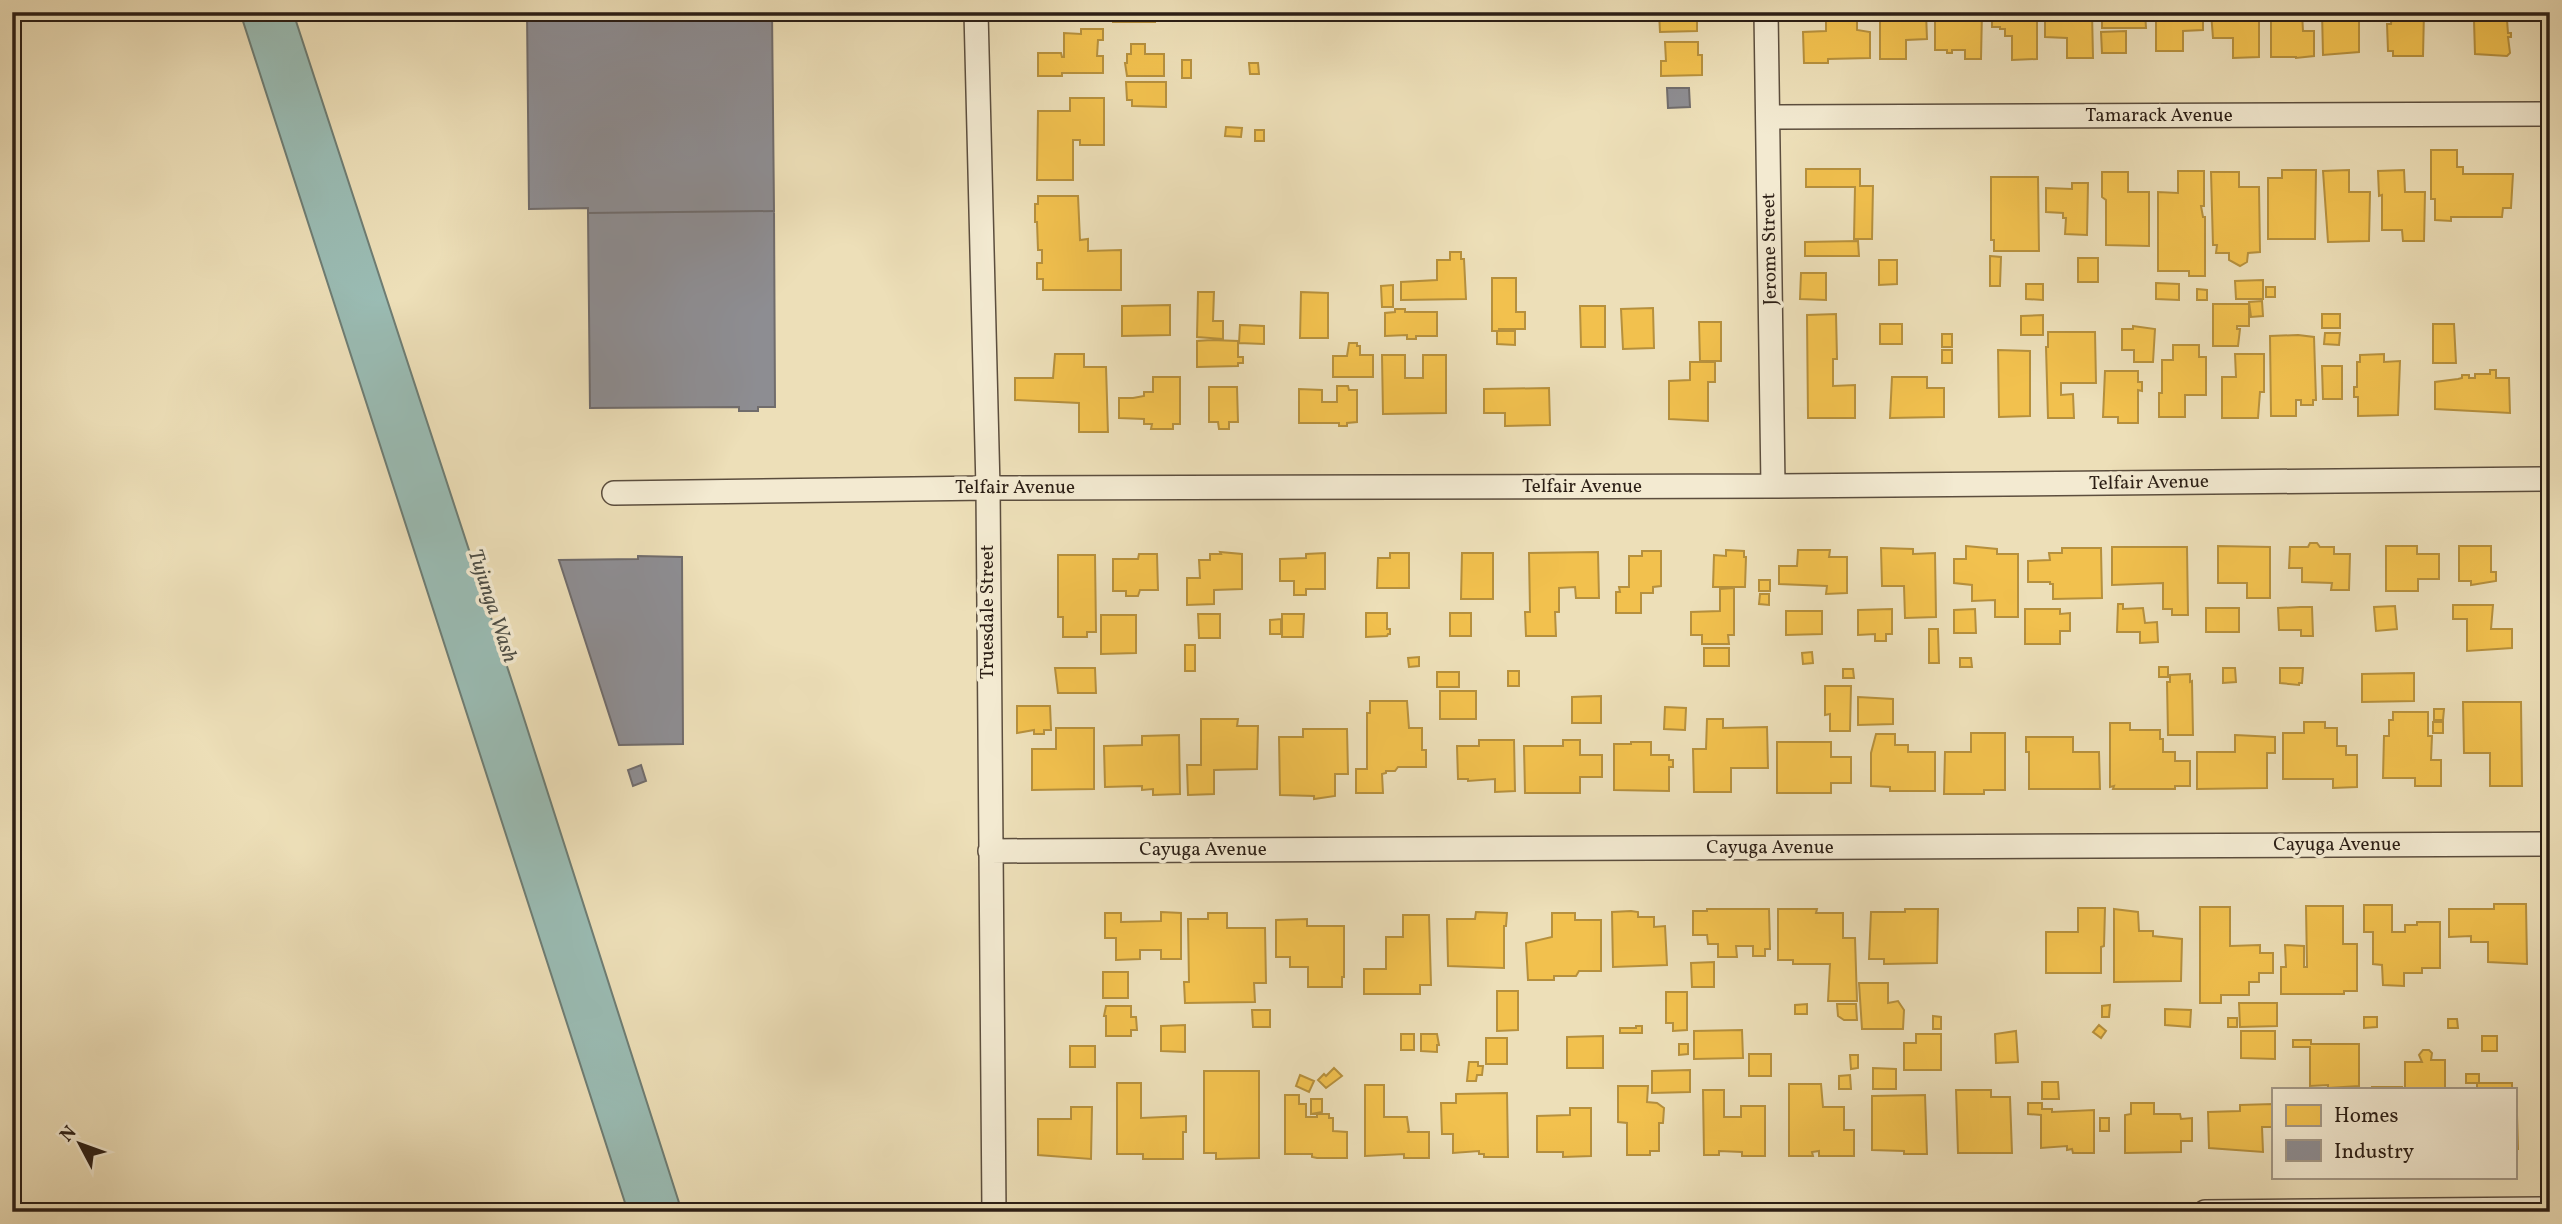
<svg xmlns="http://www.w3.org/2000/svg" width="2562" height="1224" viewBox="0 0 2562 1224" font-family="Vollkorn,serif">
  <rect width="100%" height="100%" fill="#eddfb8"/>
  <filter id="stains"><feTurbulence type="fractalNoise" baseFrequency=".00286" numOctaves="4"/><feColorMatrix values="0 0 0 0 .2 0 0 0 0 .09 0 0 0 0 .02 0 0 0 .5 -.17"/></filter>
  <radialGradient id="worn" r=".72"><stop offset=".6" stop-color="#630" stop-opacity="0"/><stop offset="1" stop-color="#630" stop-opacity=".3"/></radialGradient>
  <path fill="#9abcb4" stroke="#6e7d74" stroke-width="2" d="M240 12H293L520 706 682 1212H628Z"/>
  <path fill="#f2c14e" stroke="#b6903d" stroke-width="2" d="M1037 12H1087V14H1037Z
    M1113 12H1155V22H1113Z
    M1659 12H1697V31L1660 32Z
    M1880 12H1926L1927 39 1906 40V59H1880Z
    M1935 12H1982L1981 59H1965V50H1952V53H1947V50H1935Z
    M1992 12H2037V59L2012 60V36H2005V29H2000V27H1992Z
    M2045 12H2092L2093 58H2067V38L2045 37Z
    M2102 12H2145L2146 28H2102Z
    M2156 12H2203V30L2183 31V51H2156Z
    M2211 12H2259V57L2233 58V38H2213Z
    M2322 12H2344V21H2359V52L2323 55Z
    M2392 12H2424L2423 56H2393V51H2388L2387 24H2391Z
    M2271 13H2302L2303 31H2314V56L2296 58V57H2271Z
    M1826 16H1857V30L1870 32V58L1828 59V63H1804L1803 32 1826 31Z
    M2474 20H2507L2508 33H2511V37H2508L2510 53 2507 56 2475 54Z
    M1081 29H1103V40H1098L1097 56H1103V73H1062V76H1038V53H1061L1062 57H1064V33L1081 34Z
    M2126 31V53H2102L2101 32Z
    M1665 42H1698V55H1702V75L1661 76V61H1666Z
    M1131 44H1145V54H1164V76H1127L1125 63H1127V54H1131Z
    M1182 60H1191V78H1182Z
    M1249 63H1258L1259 74H1250Z
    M1126 82H1166V107L1132 106V100H1127Z
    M1070 98H1104V145H1080V140H1073V180H1037L1038 111H1070Z
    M1226 127 1242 128 1241 137 1225 136Z
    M1255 130H1264V141H1255Z
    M2431 150H2457V167H2463V174H2513L2511 208H2503L2502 217H2451V221L2435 220V199H2431Z
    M1806 169H1860V186H1873L1872 239H1854L1855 187H1806Z
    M2282 170H2316L2315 239H2268V178H2282Z
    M2349 170V192H2370L2369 241 2328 242 2323 171Z
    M2404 170 2405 192H2425L2424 241H2403L2402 230H2382V195L2379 196 2378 171Z
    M2178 171H2204V206H2201L2203 217H2205V276H2189V271H2158V192L2178 193Z
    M2102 172H2128V192H2149V246L2106 245V200L2102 197Z
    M2211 172H2239V187H2259L2260 252 2248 253 2247 262 2240 266 2229 260V253H2216L2217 245H2213Z
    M1991 177H2038L2039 251H1994V240H1991Z
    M2072 183H2088L2087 235 2065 234 2066 218H2063V213L2046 212V188L2072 189Z
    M1038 196H1078L1080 240 1088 239V251L1121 250V290H1043V279H1037V263H1042V250H1038L1037 222H1035V204H1038Z
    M1858 241 1859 256H1805V242Z
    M1450 252H1461V259H1464L1466 299 1401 300V282L1437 280V260H1450Z
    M1990 256 2001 257 2000 286H1990Z
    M2078 258H2098V282H2078Z
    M1879 260H1897V284L1879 285Z
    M1801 273H1826V300L1800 299Z
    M1492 278H1516V312H1525V329H1499V331H1515V345L1497 344V331H1492Z
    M2263 280V299H2236L2235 281Z
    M2156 283 2179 284V300L2156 299Z
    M2026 284H2043V300L2026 299Z
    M1393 285V307H1382L1381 286Z
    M2266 287H2275V297H2266Z
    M2197 289 2207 290V300H2197Z
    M1198 292H1214L1213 321H1223V339L1197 337Z
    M1301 292 1328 293V338H1300Z
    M2262 301 2263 316 2251 317 2249 302Z
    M2213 304H2249V326H2237V329H2240L2238 346H2213Z
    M1170 305V335L1122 336V306Z
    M1580 306H1605V347H1581Z
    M1653 308 1654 348 1623 349 1621 309Z
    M1395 309H1405V312H1437V336H1416V339H1407V335L1385 336V313L1395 312Z
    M1836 314 1837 359H1833V386L1855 385V418H1808L1807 315Z
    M2322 314H2340V328H2322Z
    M2043 315V335H2021V316Z
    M1699 322H1721V361H1700Z
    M1880 324H1902V344H1880Z
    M2433 324H2454L2456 363H2433Z
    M1240 325 1264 326V344L1239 343Z
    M2133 326 2155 329 2153 362H2134V350H2122V329H2133Z
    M2048 332H2095L2096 383H2061V395L2073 394 2074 418H2048L2046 347H2048Z
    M2325 333H2340L2339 345 2324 344Z
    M1942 334H1952V347H1942Z
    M2298 335 2314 337 2316 400H2313V405H2301V400H2296V416H2271L2270 336Z
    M1211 340 1238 341V357H1243V363H1238V366L1197 367V341Z
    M1349 343H1357V346H1360V355H1373V377H1333V356H1347Z
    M2173 345H2199V357H2206V395H2185V417H2159V393H2162V360H2173Z
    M1942 350H1952V363H1942Z
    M1998 350 2030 351V416L1999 417Z
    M1055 354H1084V367H1106L1108 432H1079V403L1015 400V378H1053Z
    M2235 354H2264V392H2260L2258 418H2222V377H2236Z
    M2384 354V362L2400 361 2398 415 2358 416V397H2354V387H2357V362H2360V355Z
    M1382 355H1405V378H1423V355H1446V413L1383 414Z
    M1690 362H1715V382H1708V421L1669 419V381L1690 380Z
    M2322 366H2342V399H2323Z
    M2490 370H2496V378H2509L2510 413 2435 409V382L2458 379 2462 378V375H2469V378H2475V374H2490Z
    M2105 371H2138V382H2142V391L2138 390V423H2118V417H2103Z
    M1153 377H1180V424H1173V429H1151L1152 424H1144V419L1119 418V398H1133L1144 396V392H1153Z
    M1892 377H1927V388H1944V417L1890 418Z
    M1337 386H1348L1349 390H1357V422L1347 423V426H1339V423H1299V389L1322 390V402H1337Z
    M1209 387H1237L1238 422H1229V429H1219L1218 422H1209Z
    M1549 388 1550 425 1505 426V413H1484V389Z
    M2310 543H2317L2320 547H2334V554H2350L2349 590H2331L2332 583 2302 582V568H2289L2290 547H2308Z
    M1966 546 1997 549V554H2018V617H1995V600L1972 601V585L1954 583V559H1966Z
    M2218 546 2270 547V598H2247V583H2218Z
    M2386 546H2417V554H2439V579H2418V591H2386Z
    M2459 546H2491V572H2496V581L2471 585V581H2459Z
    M2112 547H2187L2188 615H2172V609H2163V583L2112 585Z
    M1881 548 1913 549V554L1935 553 1936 617 1905 618 1904 586H1882Z
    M2062 548H2101L2102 598 2053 599V584H2050V582H2028V561L2050 560 2049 553H2062Z
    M1726 550 1744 551V557H1746L1745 587H1713L1714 555 1726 556Z
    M1798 550H1830L1829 557H1847V593L1826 594 1827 586 1779 584V566H1797Z
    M1642 551H1661V586L1653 587V593H1641V613H1616V592H1620L1619 587H1629V556H1642Z
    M1220 552 1242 554V589L1214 590V604L1187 605V578H1200L1199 560H1210V554H1221Z
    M1598 552 1599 598H1576L1575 587 1559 588V612H1555L1556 636H1526L1525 612H1530L1529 553Z
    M1325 553V589H1306V595H1294V581H1280V559L1306 558V554Z
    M1390 553H1409V588H1377L1378 558H1390Z
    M1462 553H1493V599H1461Z
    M1139 554H1157L1158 590H1140L1138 596H1126V591H1113V559H1138Z
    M1058 555H1095L1096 632H1087V637H1063V617H1058Z
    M1759 580H1770V591H1759Z
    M1734 588V635H1728L1729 644H1702V635H1691V612L1720 611V589Z
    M1760 594H1769V605L1759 604Z
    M2118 604H2123V609L2143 608 2145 623 2157 622 2158 642 2140 643V632H2117Z
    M2453 605H2493L2491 629H2512V648L2467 651V619H2453Z
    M2395 606 2397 629 2376 631 2374 607Z
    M2300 607H2312L2313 636H2301V630H2279L2278 608Z
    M2206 608H2239V632H2206Z
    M1892 609V634H1886V641H1875V634L1858 635V610Z
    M1975 609 1976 633H1954V610Z
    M2025 609H2060V614L2070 613V631H2060V644H2025Z
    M1786 611H1822V634L1786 635Z
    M1366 613H1387V629H1390V634H1388L1387 636 1366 637Z
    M1450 613H1471V636H1450Z
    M1198 614H1220V638H1199Z
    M1282 614H1304L1303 637H1282Z
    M1101 615H1136V653L1101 654Z
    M1281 619V634H1270V620Z
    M1929 629H1938L1939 663H1929Z
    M1185 645H1195V671H1185Z
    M1704 648H1729V666H1704Z
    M1812 652 1813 663 1803 664 1802 653Z
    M1419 657V666L1409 667 1408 658Z
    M1960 658H1971L1972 667H1960Z
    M2159 667H2168V677H2159Z
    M1055 668H1095L1096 693H1058Z
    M2223 668H2235L2236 682 2223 683Z
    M2280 668H2303L2302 683H2299V685L2280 683Z
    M1843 669H1853L1854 678H1843Z
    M1508 671H1519V686H1508Z
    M1437 672H1459V687H1437Z
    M2414 673V701L2362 702V674Z
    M2190 674V682L2192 681 2193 735H2168L2167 682H2170V675Z
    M1825 686H1851L1850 731H1830V714L1825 715Z
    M1440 691H1476V719H1440Z
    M1601 696V723H1572V697Z
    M1858 697 1893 699V724L1858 725Z
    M1370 701H1407L1409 728H1422V750H1426V767H1398L1395 771H1386V773L1382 774 1383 793H1356V769H1367V713H1370Z
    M2463 702H2521L2522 786H2490V753H2464Z
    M1017 706H1050L1051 730H1044V734H1034V730L1017 733Z
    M1665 707 1686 708 1685 730 1664 729Z
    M2434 709H2444L2443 720H2434Z
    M2393 712H2428V736H2432L2431 760H2441V786H2415V778H2383L2384 736H2389V720H2393Z
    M1201 719H1238L1237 726H1258L1257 769 1214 770V794L1188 795 1187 765H1201Z
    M1707 719H1723V728L1767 727 1768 768H1731V792H1694L1693 749H1706Z
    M2304 722H2325V728H2337V746H2346V755H2357V787L2333 788V779H2283V733H2304Z
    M2433 722H2443V733H2433Z
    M2110 723H2130V730H2160V739H2163V752H2175V761H2190V786H2175V789H2113L2114 786 2110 787Z
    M1056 728H1094V789L1032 790V749H1056Z
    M1303 729H1347L1348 774H1335V796L1314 799V796L1280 795 1279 737H1303Z
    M1971 733H2005V790H1984V794H1944L1945 752H1971Z
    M1876 734H1895V745H1908V752H1935V791H1890V787L1871 786V753Z
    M1179 735 1180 794 1153 795V789L1142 790V786L1105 787 1104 746 1142 745V736Z
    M2235 735 2275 737V753H2267V788L2197 789V752H2235Z
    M2026 737H2073V752H2099L2100 789H2029V752H2026Z
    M1479 740H1514L1515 791 1495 792V779L1468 781V779H1458L1457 746H1479Z
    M1563 740H1580V755H1602V777H1580V793H1525L1524 746H1563Z
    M1631 742H1651V755H1669V760H1673V767H1669V791L1614 790V744H1631Z
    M1777 742H1831V757H1851V783H1831V793H1777Z
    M2494 904H2526L2527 964 2488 962V942H2471V936L2449 937V909H2494Z
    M2364 905H2392V932H2405V925H2417V922H2440V968H2422V973H2404V986L2383 985 2382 965 2373 964V932H2364Z
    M2306 906H2343V944H2357V991H2344V994H2281V967H2286L2285 945 2304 946V967H2307Z
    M2200 907H2230V946L2260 945V953H2273V973H2259V982H2249V995H2221V1003H2200Z
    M2078 908H2105L2104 946 2101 947V973H2046V932H2078Z
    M1707 909H1769L1770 949H1765V956H1753V946H1736L1737 957H1718V944H1708L1707 935H1693V911H1707Z
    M1778 909H1817L1816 913H1843V938H1855L1857 1001H1828L1830 964H1793V960H1778Z
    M1905 909H1938L1937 963 1884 964V959H1869L1871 912H1905Z
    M2114 909 2138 912 2139 931H2153V936L2182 939 2181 981 2114 982Z
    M1631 911 1638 912V917H1654V927L1665 926 1667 965 1613 967 1612 912Z
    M1161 912 1181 913V959H1161V950H1140V959L1116 960V938H1105V913H1121V922L1161 921Z
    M1476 912 1507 913 1506 926H1504V968L1448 966 1447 919H1475Z
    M1208 913H1227V928H1265L1266 983H1254L1255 1002 1185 1003 1184 982H1189L1188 919H1208Z
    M1552 913H1575V920H1601V971H1579L1576 976H1554V980H1528L1526 943 1552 937Z
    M1403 915H1429L1431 985H1420V994H1364V969H1386V937H1403Z
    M1307 919V926H1344V977H1342V987H1308V967H1290V957H1276V920Z
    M1714 962V987H1692L1691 963Z
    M1103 972H1128V998H1103Z
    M1859 983H1888V1003L1898 1001 1904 1010 1903 1029H1862Z
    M1497 991H1518V1030L1497 1031Z
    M1666 992H1687V1030L1673 1031V1023H1666Z
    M2239 1003H2277V1026L2240 1027Z
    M1807 1004V1014H1795V1005Z
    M1837 1004H1856L1857 1020H1844L1838 1016Z
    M2110 1005 2109 1017H2102V1006Z
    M1106 1006H1131V1017H1136L1137 1030H1131V1036H1106V1016H1104Z
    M2165 1009 2191 1010 2190 1027 2165 1025Z
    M1252 1010H1270V1027H1253Z
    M1933 1016 1941 1017V1029H1933Z
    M2364 1017H2377V1027L2364 1028Z
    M2228 1018H2237V1027H2228Z
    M2448 1019H2457L2458 1028H2448Z
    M1185 1025V1052L1161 1051V1026Z
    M2099 1025 2106 1031 2101 1038 2093 1032Z
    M1636 1026H1642V1033H1620V1028H1636Z
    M1742 1030 1743 1058 1694 1059V1031Z
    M2016 1031 2018 1062 1996 1063 1995 1034Z
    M2241 1031H2275V1059L2241 1058Z
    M1401 1034H1414V1050H1401Z
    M1421 1034H1437L1439 1045H1437V1052L1421 1051Z
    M1916 1034H1941V1070H1904V1043H1916Z
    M1603 1036V1068H1567V1037Z
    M2482 1036H2497V1051H2482Z
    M1486 1038H1507V1064H1486Z
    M2293 1040H2311V1044H2359V1086L2328 1088V1085L2310 1086V1047H2293Z
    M1679 1044H1688V1054L1679 1055Z
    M1070 1046H1095V1067H1070Z
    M2423 1050H2429L2432 1053 2431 1060H2445V1089H2405V1062H2422L2419 1055Z
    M1749 1054H1771V1076H1749Z
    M1850 1055H1858V1068L1851 1069Z
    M1469 1062H1478V1066H1483L1482 1075H1477L1476 1081H1467Z
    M1334 1068 1342 1076 1326 1088 1318 1080 1324 1074 1326 1076Z
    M1873 1068 1896 1069V1089H1873Z
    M1690 1070V1092L1652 1093V1071Z
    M1204 1071H1259V1158L1216 1159V1153H1204Z
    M2466 1074H2479V1083H2512V1089H2461L2477 1088V1083H2466Z
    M1300 1075 1314 1081 1309 1092 1296 1086Z
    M1850 1075 1851 1089H1839V1076Z
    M2042 1082H2058L2059 1099H2042Z
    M1117 1083H1141V1118L1186 1116V1132H1183V1159H1143V1154H1117Z
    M1789 1084H1821L1823 1107H1844V1130H1854V1156H1819V1151L1812 1152 1813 1156H1789Z
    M1365 1085H1384V1117H1407L1409 1131 1407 1132H1429V1158H1404V1154L1365 1156Z
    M1618 1086H1648L1647 1102 1657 1103 1664 1108 1663 1123H1659V1151H1650V1155H1627V1123L1618 1122Z
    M2372 1087H2402V1089H2372Z
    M1703 1090H1724V1117H1741V1106H1765V1156H1742V1152L1719 1151V1155H1704Z
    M1956 1090H1991V1097H2010L2012 1153H1958Z
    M1507 1093 1508 1157H1484V1154H1479V1151L1453 1153V1134H1442L1441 1103H1456V1094Z
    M1285 1095H1299V1104H1306V1117H1317V1114H1329V1118H1333V1131L1347 1132V1158H1317L1312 1157V1154H1285Z
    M1925 1095 1927 1154H1904V1151L1872 1150V1096Z
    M1311 1099H1322V1112L1311 1114Z
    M2028 1103H2042V1109H2052V1112L2094 1110V1153H2073L2072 1149 2067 1150V1146L2041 1148V1115L2028 1114Z
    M2131 1103H2154V1114H2180L2181 1119 2192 1118V1141H2181V1152L2125 1153V1115L2131 1114Z
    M2273 1104V1127H2262L2263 1152 2209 1148 2208 1112 2240 1111V1105Z
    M1071 1107H1092L1091 1159 1038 1155V1119H1071Z
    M1570 1108H1591V1156L1563 1157V1152H1537V1116L1570 1115Z
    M2515 1115H2517L2518 1149H2515Z
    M2100 1118H2109V1131H2100Z"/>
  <path fill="#8d8d92" stroke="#706c6c" stroke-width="2" d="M527 12H772L774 211 588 213V208L529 209Z
    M1667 88H1689L1690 107 1668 108Z
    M774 211 775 407H758V411H739V407L590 408 588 213Z
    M638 556 682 557 683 744 619 745 559 560 638 559Z
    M641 765 646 781 633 786 628 770Z"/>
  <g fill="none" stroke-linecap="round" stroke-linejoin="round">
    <g stroke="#5c4e3e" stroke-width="26">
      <path id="minor" d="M976 12 988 488 994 1212
        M1766 12 1773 486
        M1768 117 2550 114
        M614 493 988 488 1773 486 2550 479
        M990 851 2550 844
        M2205 1212 2550 1209"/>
    </g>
    <use href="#minor" stroke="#f3ead1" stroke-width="23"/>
  </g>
  <g text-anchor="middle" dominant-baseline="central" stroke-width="7" stroke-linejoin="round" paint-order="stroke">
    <g font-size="19" fill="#2b1e15" stroke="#f3ead1">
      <text x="2159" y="116">Tamarack Avenue</text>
      <text transform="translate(1770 249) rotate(-91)">Jerome Street</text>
      <text transform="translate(2149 483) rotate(-1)">Telfair Avenue</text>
      <text x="1582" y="487">Telfair Avenue</text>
      <text x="1015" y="488">Telfair Avenue</text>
      <text transform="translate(988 612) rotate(-90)">Truesdale Street</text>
      <text x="2337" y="845">Cayuga Avenue</text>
      <text x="1770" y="848">Cayuga Avenue</text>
      <text x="1203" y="850">Cayuga Avenue</text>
    </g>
    <g font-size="21" font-style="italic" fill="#4c4d45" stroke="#f3ead1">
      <text transform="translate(492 606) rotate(72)">Tujunga Wash</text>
    </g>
  </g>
  <rect width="2562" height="1224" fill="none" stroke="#eddfb8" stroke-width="42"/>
  <rect x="14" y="14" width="2534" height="1196" fill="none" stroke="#2b1e15" stroke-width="3.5"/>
  <rect x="21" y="21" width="2520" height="1182" fill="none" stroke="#2b1e15" stroke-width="2"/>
  <rect x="2272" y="1088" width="245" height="91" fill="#f3ead1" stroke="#a39886" stroke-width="2"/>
  <rect x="2286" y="1105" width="35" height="21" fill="#f2c14e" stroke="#a39886" stroke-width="2"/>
  <text x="2334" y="1122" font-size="21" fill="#2b1e15">Homes</text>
  <rect x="2286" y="1140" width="35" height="21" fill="#8d8d92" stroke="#a39886" stroke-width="2"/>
  <text x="2334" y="1158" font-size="21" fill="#2b1e15">Industry</text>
  <g transform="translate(80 1144) rotate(311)" stroke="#f3ead1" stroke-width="5" paint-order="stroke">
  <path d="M0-5L12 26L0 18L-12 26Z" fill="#2b1e15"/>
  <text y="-10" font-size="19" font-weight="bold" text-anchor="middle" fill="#2b1e15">N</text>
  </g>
  <rect width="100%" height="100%" filter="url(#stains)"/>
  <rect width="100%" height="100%" fill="url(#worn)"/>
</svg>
